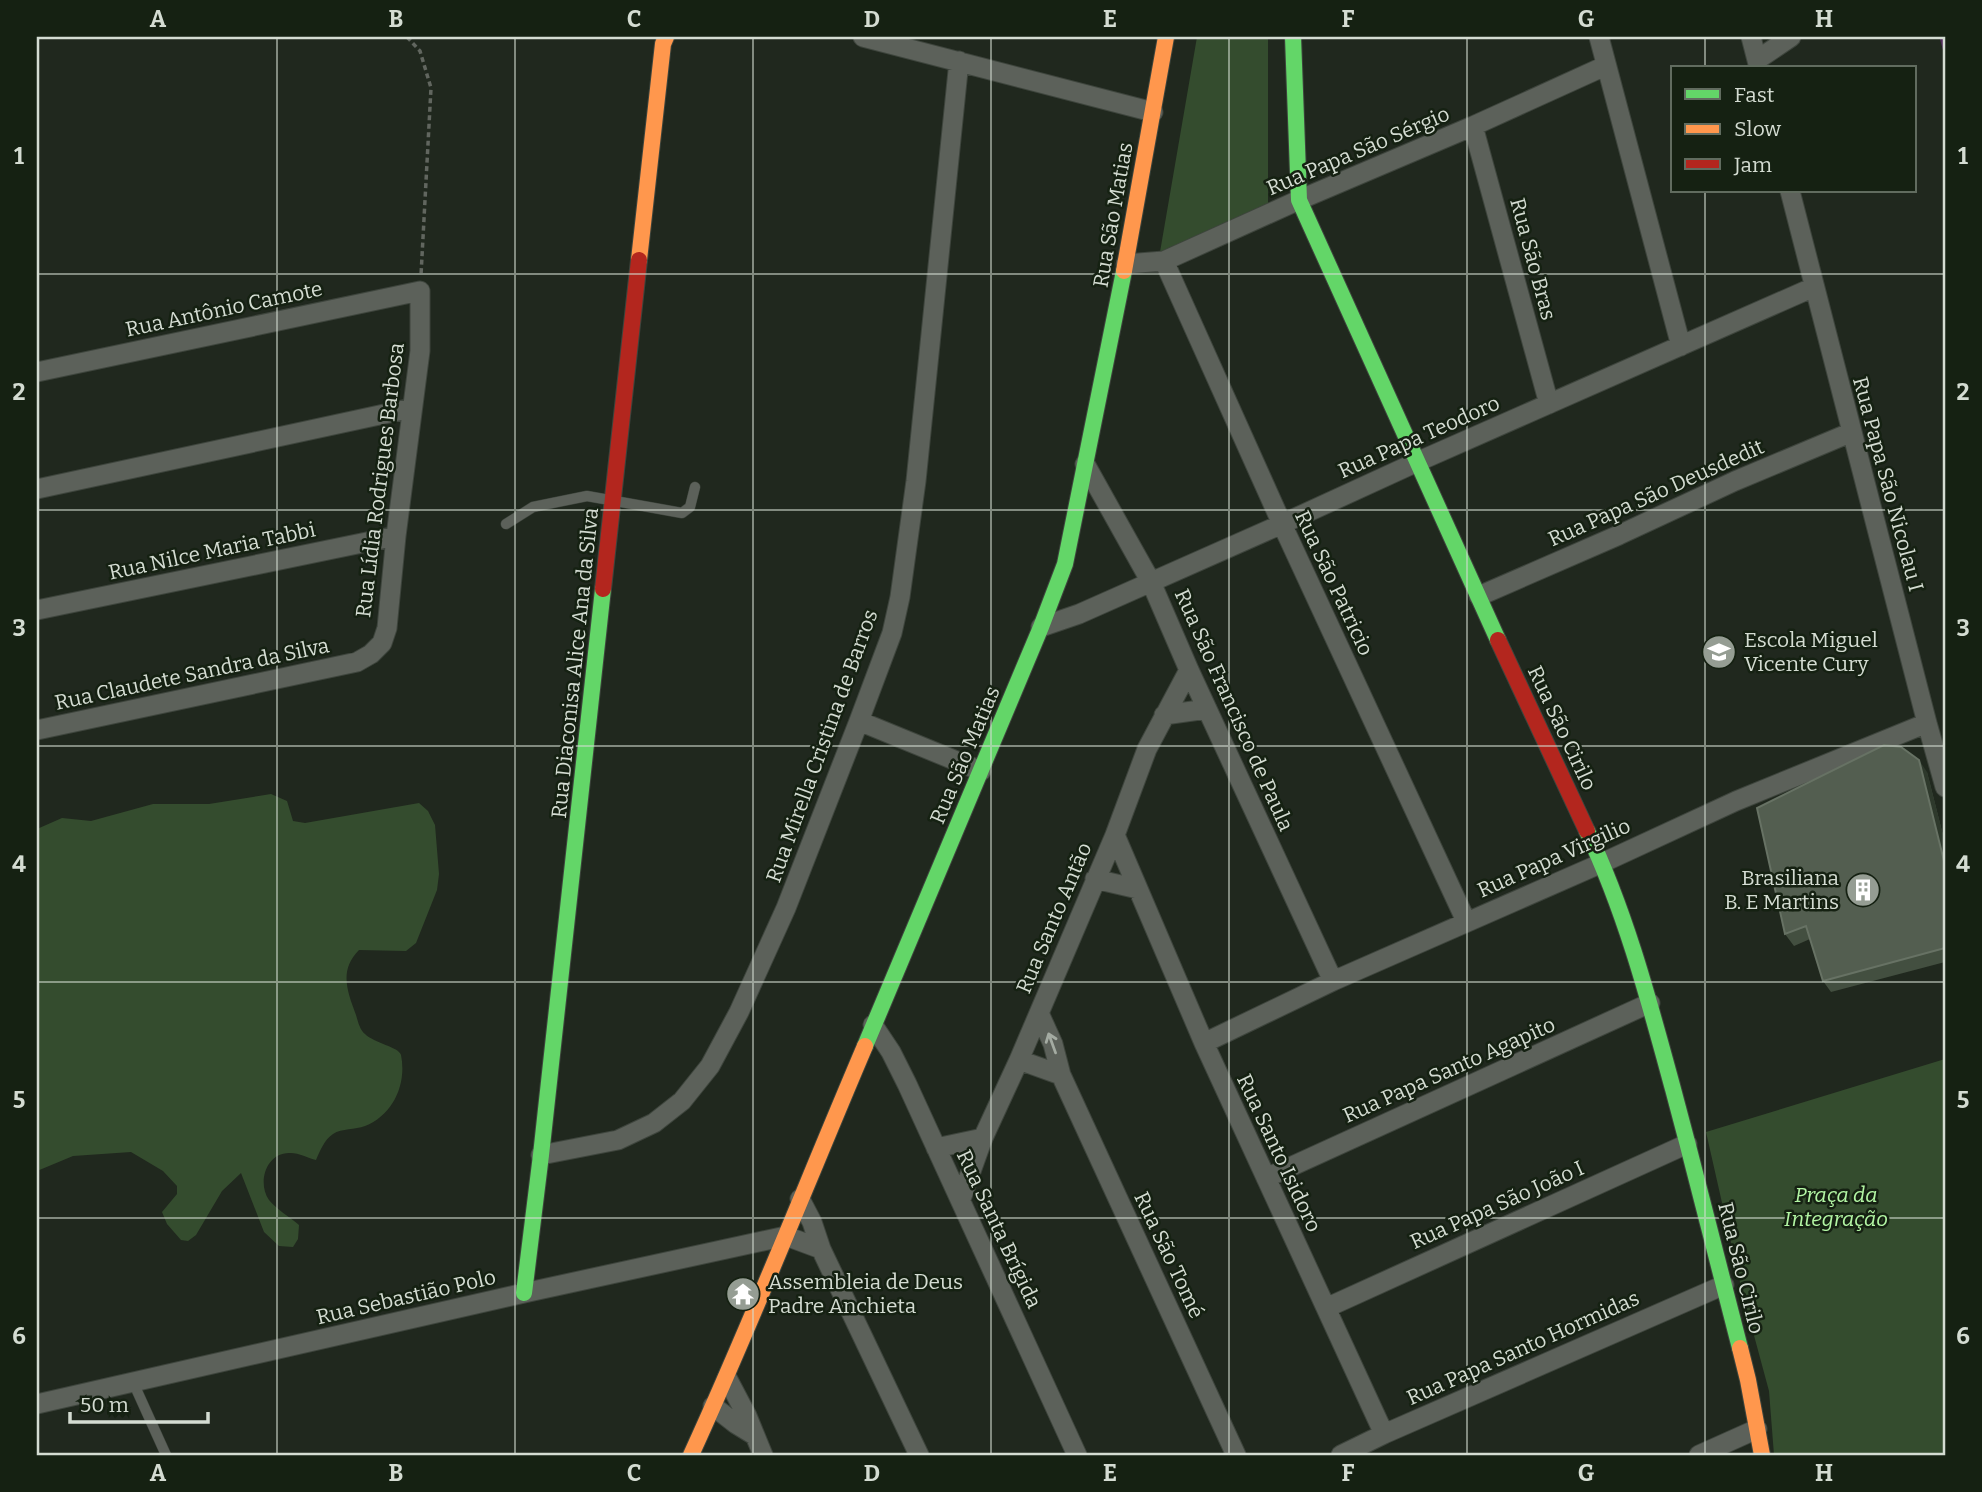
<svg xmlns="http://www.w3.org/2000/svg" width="1982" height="1492" viewBox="0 0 1982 1492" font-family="Bitter,serif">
  <rect width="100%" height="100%" fill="#20281e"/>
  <path fill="#344c2e" d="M1197 37H1268V207L1160 252Z
    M271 794 287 801 293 821 305 823 419 803 428 811 435 825 439 874 437 890 416 943 406 951 359 950C339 970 347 991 356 1015 358 1022 360 1030 365 1034 374 1043 399 1047 401 1055 407 1084 393 1115 365 1126 355 1130 342 1128 333 1134 324 1140 320 1151 316 1160 308 1158 297 1152 289 1153 266 1153 257 1183 269 1200 276 1209 290 1217 299 1225L298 1239 293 1247 279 1246 264 1232 241 1173 222 1191 196 1235 188 1241 181 1240 167 1224 162 1212 177 1194V1186L163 1171 131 1152 73 1156 37 1171V829L62 818 91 821 153 804H209Z
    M1945 1059V1455H1774L1769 1391 1742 1291 1706 1132Z"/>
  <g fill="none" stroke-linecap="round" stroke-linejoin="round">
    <path stroke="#4e2a58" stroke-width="5" d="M1942 37 1945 48"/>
    <g stroke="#3e453d" stroke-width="11">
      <path id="lane" d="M506 524 533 507 587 496 682 513 690 507 695 487
        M133 1382 166 1455"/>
    </g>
    <g stroke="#3e453d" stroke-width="21">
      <path id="street" d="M863 37 1153 112
        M1599 37 1681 346
        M1751 37 1759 68
        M1757 60 1791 37
        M1473 126 1549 404
        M1790 191 1927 723 1945 787
        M1164 261 1282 524 1466 921
        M1126 264 1164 261 1299 200 1473 126 1605 66
        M37 372 420 291V351L396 536 387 628 382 643 371 654 357 662 37 730
        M1085 464 1151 582 1189 670 1333 981
        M37 489 412 408
        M1479 596 1619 535 1735 481 1852 432
        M37 610 396 536
        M1041 627 1079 614 1282 524 1417 462 1814 287
        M1164 715 1207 709
        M859 721 981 771
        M1115 835 1204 1043 1384 1434
        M1095 879 1138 889
        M1039 1013 1053 1044 1061 1075 1236 1455
        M873 1025 891 1052 907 1084 1077 1455
        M1204 1043 1333 981 1602 863 1736 801 1927 723
        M1019 1060 1061 1075
        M936 1148 983 1138
        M541 1155 618 1140 654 1123 682 1101 710 1066 739 1012 786 908 859 721 892 633 900 597 916 481 959 61
        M1266 1178 1650 1003
        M800 1199 812 1222 821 1249 919 1455
        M961 1199 983 1138 1019 1060 1115 835 1147 749 1189 670
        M1326 1308 1687 1144
        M727 1378 747 1416 763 1455
        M37 1404 524 1293 786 1236 821 1249
        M713 1406 736 1424 754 1435
        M1341 1455 1384 1434 1724 1285
        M1699 1455 1757 1429"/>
    </g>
    <g stroke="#3e453d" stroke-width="18">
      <path id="fast" d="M1293 37 1299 200 1498 640
        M1587 831C1626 913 1649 1001 1673 1089 1696 1175 1718 1261 1740 1348
        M865 1046 1041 627 1065 564 1124 271
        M524 1293 541 1155 603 589"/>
    </g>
    <g stroke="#3e453d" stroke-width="18">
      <path id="slow" d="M639 260 663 44 666 37
        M1124 271 1166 37
        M1740 1348 1748 1380 1762 1455
        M691 1455C753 1320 807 1182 865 1046"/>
    </g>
    <g stroke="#3e453d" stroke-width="18">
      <path id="jam" d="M603 589 639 260
        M1498 640 1587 831"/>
    </g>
    <path stroke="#61665f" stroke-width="3.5" stroke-dasharray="5 3.5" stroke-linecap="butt" d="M407 37 420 51 431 88 421 275"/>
    <use href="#lane" stroke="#5c615a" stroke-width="10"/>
    <use href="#street" stroke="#5c615a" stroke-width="19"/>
    <use href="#fast" stroke="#63d668" stroke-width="16"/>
    <use href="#slow" stroke="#ff974d" stroke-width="16"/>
    <use href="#jam" stroke="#b3261e" stroke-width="16"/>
  </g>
  <path fill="#434f40" d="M1927 772 1945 843V962L1831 992 1823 981 1810 939 1794 946 1785 934Z"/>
  <path fill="#2e392c" d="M1919 760 1927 772 1945 843V865Z"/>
  <path fill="#535e50" stroke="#677264" stroke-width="2" d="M1884 745 1901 747 1919 760 1945 865V948L1823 981 1806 926 1785 934 1757 808Z"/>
  <defs><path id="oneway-shaft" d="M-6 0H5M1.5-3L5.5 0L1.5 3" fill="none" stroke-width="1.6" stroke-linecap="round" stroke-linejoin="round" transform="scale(1.75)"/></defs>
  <use stroke="#a4aba2" href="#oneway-shaft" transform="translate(1052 1043) rotate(-110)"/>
  <path fill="none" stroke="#d4dcd2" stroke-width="2" stroke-opacity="0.55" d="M277 37V1455M515 37V1455M753 37V1455M991 37V1455M1229 37V1455M1467 37V1455M1705 37V68M1705 191V1455M37 274H1945M37 510H1945M37 746H1945M37 982H1945M37 1218H1945"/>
  <defs>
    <g id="school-disc" transform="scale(1.75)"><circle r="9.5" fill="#959d93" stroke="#152112"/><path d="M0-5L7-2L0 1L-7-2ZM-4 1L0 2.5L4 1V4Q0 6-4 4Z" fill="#fff"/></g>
    <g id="building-disc" transform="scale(1.75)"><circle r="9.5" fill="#959d93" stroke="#152112"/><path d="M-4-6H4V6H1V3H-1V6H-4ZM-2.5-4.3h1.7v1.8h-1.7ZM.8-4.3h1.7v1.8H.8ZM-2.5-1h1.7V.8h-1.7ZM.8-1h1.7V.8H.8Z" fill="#fff"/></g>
    <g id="temple-disc" transform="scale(1.75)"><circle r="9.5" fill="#959d93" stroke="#152112"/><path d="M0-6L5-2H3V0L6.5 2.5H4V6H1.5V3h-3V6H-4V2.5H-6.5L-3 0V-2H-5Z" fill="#fff"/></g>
  </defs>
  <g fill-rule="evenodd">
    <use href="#school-disc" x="1719" y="652"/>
    <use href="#building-disc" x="1863" y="890"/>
    <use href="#temple-disc" x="743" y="1294"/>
  </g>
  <g text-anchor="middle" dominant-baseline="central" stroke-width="5" stroke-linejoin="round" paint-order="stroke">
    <g font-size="21" fill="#d4dcd2" stroke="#152112">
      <text transform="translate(1358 151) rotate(-23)">Rua Papa São Sérgio</text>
      <text transform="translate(1113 215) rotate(-80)">Rua São Matias</text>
      <text transform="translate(1533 259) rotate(75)">Rua São Bras</text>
      <text transform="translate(224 309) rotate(-12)">Rua Antônio Camote</text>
      <text transform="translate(1419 437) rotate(-24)">Rua Papa Teodoro</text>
      <text transform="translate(380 480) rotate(-83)">Rua Lídia Rodrigues Barbosa</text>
      <text transform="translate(1888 484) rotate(75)">Rua Papa São Nicolau I</text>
      <text transform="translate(1656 493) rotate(-24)">Rua Papa São Deusdedit</text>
      <text transform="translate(212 551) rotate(-12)">Rua Nilce Maria Tabbi</text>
      <text transform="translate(1334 583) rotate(65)">Rua São Patricio</text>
      <text transform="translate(575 663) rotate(-84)">Rua Diaconisa Alice Ana da Silva</text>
      <text transform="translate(192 674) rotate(-12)">Rua Claudete Sandra da Silva</text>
      <text transform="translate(1234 710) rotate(66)">Rua São Francisco de Paula</text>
      <text transform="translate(1562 728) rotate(65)">Rua São Cirilo</text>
      <text transform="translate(822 746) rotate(-70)">Rua Mirella Cristina de Barros</text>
      <text transform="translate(965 755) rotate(-67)">Rua São Matias</text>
      <text transform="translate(1554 858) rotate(-24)">Rua Papa Virgilio</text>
      <text transform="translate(1054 918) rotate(-67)">Rua Santo Antão</text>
      <text transform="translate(1449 1070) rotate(-24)">Rua Papa Santo Agapito</text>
      <text transform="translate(1279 1153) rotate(65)">Rua Santo Isidoro</text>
      <text transform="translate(1497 1205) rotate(-24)">Rua Papa São João I</text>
      <text transform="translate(999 1229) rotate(65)">Rua Santa Brígida</text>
      <text transform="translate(1169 1255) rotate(65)">Rua São Tomé</text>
      <text transform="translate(1741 1268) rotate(76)">Rua São Cirilo</text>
      <text transform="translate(406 1297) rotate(-13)">Rua Sebastião Polo</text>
      <text transform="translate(1523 1348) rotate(-24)">Rua Papa Santo Hormidas</text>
    </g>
    <g font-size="21" fill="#d4dcd2" stroke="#152112" text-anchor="start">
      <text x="1744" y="640">Escola Miguel<tspan x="1744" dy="24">Vicente Cury</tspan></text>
      <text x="1839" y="878" text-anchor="end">Brasiliana<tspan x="1839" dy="24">B. E Martins</tspan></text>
      <text x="768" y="1282">Assembleia de Deus<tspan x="768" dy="24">Padre Anchieta</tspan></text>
    </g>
    <g font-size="21" font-style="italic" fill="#b3f6a4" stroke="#152112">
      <text x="1836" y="1195">Praça da<tspan x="1836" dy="24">Integração</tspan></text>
    </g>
  </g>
  <rect width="1982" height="1492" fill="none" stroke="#152112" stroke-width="77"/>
  <rect x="1671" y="66" width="245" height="126" fill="#152112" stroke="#616c5f" stroke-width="2"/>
  <rect x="1685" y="89" width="35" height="10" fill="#63d668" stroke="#616c5f" stroke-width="2"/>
  <text x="1734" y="102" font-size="21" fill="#d4dcd2">Fast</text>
  <rect x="1685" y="124" width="35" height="10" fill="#ff974d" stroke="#616c5f" stroke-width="2"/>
  <text x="1734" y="136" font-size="21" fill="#d4dcd2">Slow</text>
  <rect x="1685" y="159" width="35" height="10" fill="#b3261e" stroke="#616c5f" stroke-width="2"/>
  <text x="1734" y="172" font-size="21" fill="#d4dcd2">Jam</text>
  <path d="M70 1412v10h138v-10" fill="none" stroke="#d4dcd2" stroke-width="3.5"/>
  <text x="80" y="1412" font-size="21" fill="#d4dcd2" stroke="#152112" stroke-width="5" paint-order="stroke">50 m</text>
  <rect x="38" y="38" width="1906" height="1416" fill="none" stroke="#d4dcd2" stroke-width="2.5"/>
  <g font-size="23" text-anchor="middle" font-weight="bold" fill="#d4dcd2">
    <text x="158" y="27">A</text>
    <text x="396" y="27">B</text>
    <text x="634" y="27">C</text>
    <text x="872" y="27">D</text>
    <text x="1110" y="27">E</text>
    <text x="1348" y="27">F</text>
    <text x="1586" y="27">G</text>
    <text x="1824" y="27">H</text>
    <text x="19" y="164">1</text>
    <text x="1963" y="164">1</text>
    <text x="19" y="400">2</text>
    <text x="1963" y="400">2</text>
    <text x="19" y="636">3</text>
    <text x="1963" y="636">3</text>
    <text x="19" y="872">4</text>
    <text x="1963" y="872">4</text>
    <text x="19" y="1108">5</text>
    <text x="1963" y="1108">5</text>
    <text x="19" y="1344">6</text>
    <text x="1963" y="1344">6</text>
    <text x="158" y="1481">A</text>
    <text x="396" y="1481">B</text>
    <text x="634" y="1481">C</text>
    <text x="872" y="1481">D</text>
    <text x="1110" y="1481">E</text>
    <text x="1348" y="1481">F</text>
    <text x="1586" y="1481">G</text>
    <text x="1824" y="1481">H</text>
  </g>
</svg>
